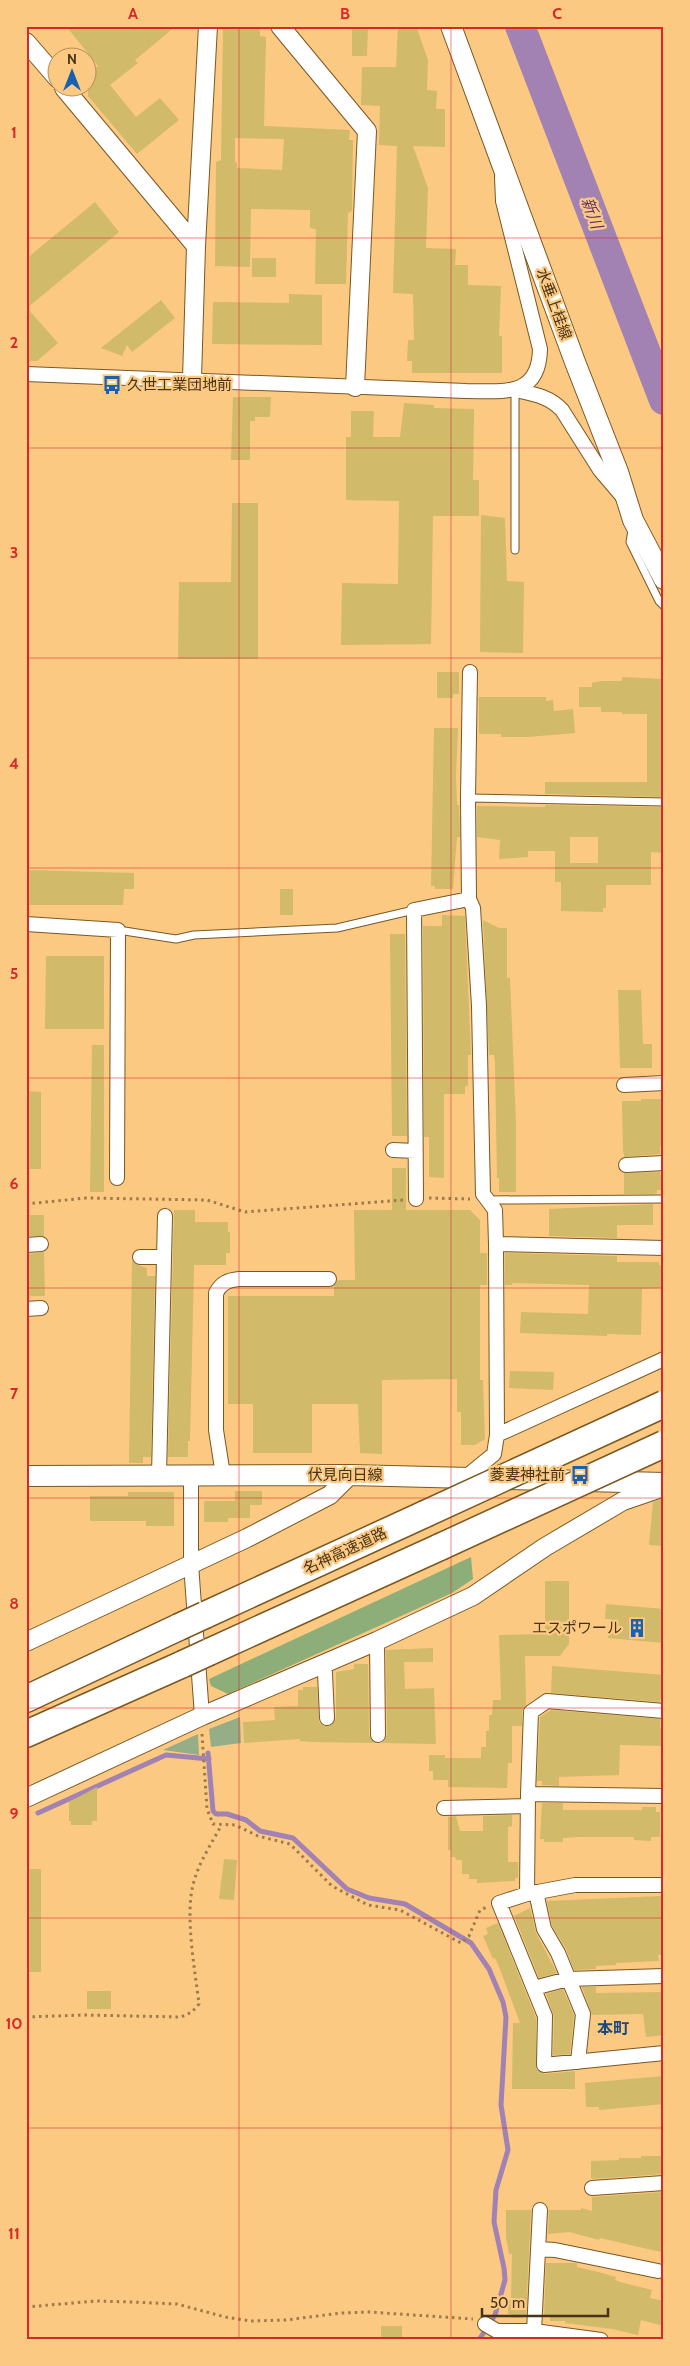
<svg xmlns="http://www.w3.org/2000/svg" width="690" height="2366" viewBox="0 0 690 2366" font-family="Cabin,'Noto Sans JP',sans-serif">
  <rect width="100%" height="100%" fill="#fcc983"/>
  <path fill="#96ae87" d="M240 1717 241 1743 211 1747 209 1729Z
    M198 1734 199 1755 163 1750Z"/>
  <path fill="#8dae79" d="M471 1557 473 1579 452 1593 228 1694 211 1686 209 1679Z"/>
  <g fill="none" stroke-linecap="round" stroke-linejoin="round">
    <path stroke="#a281b3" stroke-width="5" d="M208 1753 213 1811 216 1814H227L246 1820 260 1831 293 1838 347 1889 369 1898 405 1904 471 1943 489 1969 503 2002 506 2017 501 2105 508 2150 496 2190 494 2222 504 2268 505 2280 495 2315 479 2340
      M38 1813 166 1755 209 1759"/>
    <path stroke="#a281b3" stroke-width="30" d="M520 26 664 400"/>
  </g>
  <path fill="#d1ba69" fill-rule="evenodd" d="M66 26H176L135 60 138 63 110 85 136 117 160 98 179 120 137 154 88 96V75L98 66Z
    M223 26H260V36L266 37 264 126 350 130 349 140H353L352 211 348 213 346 284H315L316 229 310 228V210L251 209 250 267 215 266 216 162 221 160ZM235 138 284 139 282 170 237 168V163L235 162Z
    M352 26H368L367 56H352Z
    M398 26H416L428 60 427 90 437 91 436 109H445V147L413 146 428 188 426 248 456 249 455 265H468V285L501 286 499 336H502V373H412V361H407L408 340H414L413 294 393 293 397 146 379 145 380 106 361 105 362 67H396Z
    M95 202 119 232 27 308 58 343 37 361H26V259Z
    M252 258H276V277H252Z
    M289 294 322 295V345L212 344 213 302 289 303Z
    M161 300 175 318 132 352 127 345 122 356 101 348Z
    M233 397H271L270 417H255V421H250V460H231Z
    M404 403 434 405V408L474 409 473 480H479V516H433L431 644 341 645 342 583 398 584 399 501 346 500V437H351V411H374L373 437H400Z
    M232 503H258V659H178L179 582H231Z
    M481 515 505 518 507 581 524 582 523 653 480 652Z
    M437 672H459V694H453V698H437Z
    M622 677 664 679V797L545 794V782H647V714H622V712H601V707H579V687H592V683L601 681H622Z
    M479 697H546V701L553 700 554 711 573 709 575 733 528 737H501V734H479Z
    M434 728H458L456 777 457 805H459L460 837H457L453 889H435V886H431Z
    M545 805 664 807V853L651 852V885H606V908H603V912L561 911V882H555V851H528V857L499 859 500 840 477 837V806L545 807ZM570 837H598V863H570Z
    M27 870 134 873V889H124L123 905H27Z
    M280 889H293V915H280Z
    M442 915 465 916 471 1055H468V1086H465V1094H444V1178L429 1177V1137H424L423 926H442Z
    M483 920 499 928H507V978H510L516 1123V1192H499V1178H497L495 1063 494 1055H489Z
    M390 934H405L407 1136H392Z
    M46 956H104V1029H45Z
    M618 990H641L643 1044H652V1068H620Z
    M92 1045H104V1192H90Z
    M26 1091 41 1092V1169H26Z
    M641 1099H663L664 1146H660V1154L624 1157V1153H623L622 1101H641Z
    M392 1168H406V1210H470L480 1220V1253H487V1285H480V1380H483L485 1439 475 1445H461V1412H457V1379L382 1380V1454L360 1453 358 1404H312V1453H253V1404H228V1296H334V1286L338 1280H355L354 1210H392Z
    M660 1172V1175H664V1190H657V1193L653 1194H624V1173Z
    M653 1204V1225H617V1238L549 1236V1209Z
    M174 1210H195V1222H228V1232H230V1253H226V1265H194V1268L190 1441H188V1457H168Z
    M28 1215H44V1236H28Z
    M44 1252 45 1296H26L28 1254Z
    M505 1253 617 1256V1262H659V1265H664V1288L642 1289 641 1335 607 1334V1336L520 1333 521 1312 588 1314 589 1285 512 1283V1285H505Z
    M132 1259 135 1264 147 1268V1276H155L151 1457H143V1463H129Z
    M510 1371 554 1372 553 1390 509 1388Z
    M235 1491H262V1505H250V1518H228V1522H204V1501H235Z
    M128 1492H174V1526H146V1521H90V1496H128Z
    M664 1498V1546L649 1545 653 1502Z
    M545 1581H569V1644L560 1656H525L526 1705 522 1711V1726H512V1763H508L507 1788 448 1787V1780H433V1771H429V1755H445V1758H481V1747H486V1731H489V1715H492L493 1700H501L499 1635 545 1634Z
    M606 1604 664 1609V1643L608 1638 610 1619H605Z
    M433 1648V1662H404L405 1689 434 1688 436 1744 382 1743 387 1735 386 1650Z
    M354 1664H368L369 1735 374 1743 311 1742 300 1741V1739L244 1743 243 1722 275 1720 274 1707 298 1706V1690H303V1687H317L319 1722 323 1726 332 1725 336 1718V1672L354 1669Z
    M552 1666 664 1675V1699H660V1702L551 1693Z
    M551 1710 660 1719V1728H664V1746L620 1745 619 1775 559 1777V1786L542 1785V1781H537L540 1717Z
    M97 1787V1821H92V1825H71V1821H69V1802Z
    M542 1803H563V1810H642V1807H656V1812H660V1837H651V1841L634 1840V1837H579L563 1838V1842H544V1839H540Z
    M512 1815V1826L508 1827V1862H518V1878H515V1881L477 1883V1879H469V1874H462V1860H456L455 1857H451V1850H448V1817L456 1816 460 1831H483V1816Z
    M224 1859 237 1860 234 1900 219 1899Z
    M26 1869H41V1972H26Z
    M662 1896 664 1955H658L659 1961 616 1963V1965L596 1966V1969L574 1970 566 1949 552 1926 547 1901Z
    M530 1908 536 1933 557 1973 539 1978 514 1916Z
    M498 1923 536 2018V2069L545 2074 575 2071V2089H512L513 2023H520L499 1967 495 1958 493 1959 483 1936 488 1934 486 1928Z
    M582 1987H596V1993L664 1992V2035L646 2037 643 2014 592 2015Z
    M563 1989 574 2015 570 2054 553 2055 554 2016 546 1994Z
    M87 1991H111V2009H87Z
    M664 2076V2104L599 2110V2107H586L585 2083Z
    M641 2156H664V2174L592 2179 591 2177V2161L619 2160V2158H641Z
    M664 2192V2242L661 2252 600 2238 599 2240 569 2232 548 2234 549 2210H581V2208L592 2211V2197Z
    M506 2210H531L526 2316H523V2318H511V2314H508V2300H511L512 2254H509L506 2237Z
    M546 2263H577V2267L602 2273 616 2277 615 2280 620 2282 652 2290 650 2298 664 2301V2326L641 2320 638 2335 612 2329 565 2323V2321H550V2316H544Z
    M381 2326H402V2340H381Z"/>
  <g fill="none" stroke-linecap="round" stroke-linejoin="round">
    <g stroke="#7b5721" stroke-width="9">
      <path id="service" d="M515 390V550
        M632 530 630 542 659 601 664 606
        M468 798 664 802
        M118 930 176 939 194 935 337 928 414 910
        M488 1200 664 1199"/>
    </g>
    <g stroke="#7b5721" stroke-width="16">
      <path id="minor" d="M26 374 466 391C503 391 539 398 540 349L503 201 502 177
        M515 390C533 394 549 396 562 410L600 470 623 497
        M470 672 468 798 469 899 473 908 479 1006 483 1194 495 1210 496 1244
        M26 924 118 930 117 1178
        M624 1085 664 1083
        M393 1150 415 1151
        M626 1165 664 1163
        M416 1199 414 910 469 899
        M26 1245 41 1244
        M140 1257H164
        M26 1309 41 1308
        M497 1435 664 1359
        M159 1475 165 1216
        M191 1475V1564L202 1716
        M223 1475 216 1430V1293C221 1283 228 1280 239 1279H329
        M466 1477 494 1454 497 1435 496 1244 664 1248
        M377 1641 378 1735
        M322 1665 325 1673 327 1718
        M528 1794 664 1796
        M444 1808 528 1806
        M664 1885H575L527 1894 499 1903 545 2016 544 2065 664 2053
        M536 1892 544 1929 558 1953 583 2014 578 2062
        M527 1894 528 1794 531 1712 547 1701 664 1711
        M534 1988 568 1979 664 1976
        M592 2188 664 2183
        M539 2249 555 2250 658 2271
        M485 2324 497 2331H534L601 2340
        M534 2331 540 2210"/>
    </g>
    <g stroke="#7b5721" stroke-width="20">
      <path id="tertiary" d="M280 26 367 131 355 387
        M26 42 58 79
        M64 88 196 246
        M192 379 196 246 208 26
        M26 1642 247 1538 330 1495 350 1475
        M26 1798 202 1716 377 1641 473 1596 545 1547 623 1501 664 1487"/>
    </g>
    <g stroke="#7b5721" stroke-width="22">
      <path id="secondary" d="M451 26 575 362 618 472 633 520 664 579
        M26 1476 350 1475 664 1483"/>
    </g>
    <g stroke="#7b5721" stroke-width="29">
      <path id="motorway" d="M205 1615 425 1514
        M209 1652 440 1547
        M26 1699 179 1627
        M26 1734 183 1664"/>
    </g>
    <path stroke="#9c7a49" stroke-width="3" stroke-dasharray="2.5 4" stroke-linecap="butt" d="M429 1198 470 1199
      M26 1204 86 1198 207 1200 245 1212 403 1200
      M202 1734 207 1809 213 1824 235 1825 258 1836 290 1844 332 1886 368 1905 400 1910 461 1943 469 1936 480 1910 487 1907
      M26 2017 84 2015 181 2017 192 2012 199 2004C195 1970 185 1917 193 1885 198 1864 211 1844 221 1826
      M26 2307 96 2301 131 2302 177 2304 225 2317 251 2321 286 2320 341 2313 369 2312 473 2319"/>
    <use href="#service" stroke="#fff" stroke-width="7"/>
    <use href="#minor" stroke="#fff" stroke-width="14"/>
    <use href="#tertiary" stroke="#fff" stroke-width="18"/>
    <use href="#secondary" stroke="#fff" stroke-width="20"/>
    <use href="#motorway" stroke="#fff" stroke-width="26"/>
    <g stroke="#7b5721" stroke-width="29" stroke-linecap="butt">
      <path id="motorway-bridge" d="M425 1514 664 1404
        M440 1547 664 1444
        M179 1627 205 1615
        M183 1664 209 1652"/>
    </g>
    <use href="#motorway-bridge" stroke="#fff" stroke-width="26"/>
  </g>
  <path fill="none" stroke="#d62828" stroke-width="1" stroke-opacity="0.55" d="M239 26V2340M451 26V2340M26 238H664M26 448H664M26 658H664M26 868H664M26 1078H664M26 1288H664M26 1498H664M26 1708H664M26 1918H664M26 2128H664"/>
  <defs>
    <g id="bus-bare" transform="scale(1.5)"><path d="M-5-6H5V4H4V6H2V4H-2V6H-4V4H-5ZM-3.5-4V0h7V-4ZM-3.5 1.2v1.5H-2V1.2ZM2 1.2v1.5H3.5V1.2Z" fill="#1661b0" stroke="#fcc983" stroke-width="2.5" paint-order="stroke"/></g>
    <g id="building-bare" transform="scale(1.5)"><path d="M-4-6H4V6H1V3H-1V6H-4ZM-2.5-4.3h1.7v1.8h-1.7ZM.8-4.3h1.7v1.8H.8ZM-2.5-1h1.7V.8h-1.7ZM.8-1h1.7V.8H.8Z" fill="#1661b0" stroke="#fcc983" stroke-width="2.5" paint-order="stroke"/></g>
  </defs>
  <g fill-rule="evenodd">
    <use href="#bus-bare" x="112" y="385"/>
    <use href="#bus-bare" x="580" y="1475"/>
    <use href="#building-bare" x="637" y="1628"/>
  </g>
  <g text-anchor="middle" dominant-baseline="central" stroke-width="4.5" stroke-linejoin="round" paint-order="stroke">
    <g font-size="15" fill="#473315" stroke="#fcc983">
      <text transform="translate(554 304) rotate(70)">水垂上桂線</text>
      <text x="345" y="1475">伏見向日線</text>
      <text transform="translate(345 1551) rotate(-25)">名神高速道路</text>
    </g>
    <g font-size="15" fill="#473315" stroke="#fcc983" text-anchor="end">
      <text x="127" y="385" text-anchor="start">久世工業団地前</text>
      <text x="565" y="1475">菱妻神社前</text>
      <text x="622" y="1628">エスポワール</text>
    </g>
    <g font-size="16" font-style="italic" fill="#603474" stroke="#fcc983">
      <text transform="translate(592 213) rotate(69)">新川</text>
    </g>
    <g font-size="16" font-weight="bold" fill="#1c497c" stroke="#fcc983">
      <text x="613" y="2028">本町</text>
    </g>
  </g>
  <rect width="690" height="2366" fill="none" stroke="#fcc983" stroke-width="55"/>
  <g transform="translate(72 72)"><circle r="24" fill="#fcc983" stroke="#b48d57"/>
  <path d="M0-4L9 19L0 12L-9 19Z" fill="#1661b0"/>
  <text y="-8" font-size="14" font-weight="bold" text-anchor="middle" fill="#473315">N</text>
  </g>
  <path d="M482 2308v8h126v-8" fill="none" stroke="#473315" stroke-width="2.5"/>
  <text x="490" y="2308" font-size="15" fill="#473315" stroke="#fcc983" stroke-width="4" paint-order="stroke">50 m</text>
  <rect x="28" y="28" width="634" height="2310" fill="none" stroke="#d62828" stroke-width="2"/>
  <g font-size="16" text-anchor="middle" font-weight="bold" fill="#d62828">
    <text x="133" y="19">A</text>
    <text x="345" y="19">B</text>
    <text x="557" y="19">C</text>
    <text x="14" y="138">1</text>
    <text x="14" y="348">2</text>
    <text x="14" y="558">3</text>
    <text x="14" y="769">4</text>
    <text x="14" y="979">5</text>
    <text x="14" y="1189">6</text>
    <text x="14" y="1399">7</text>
    <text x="14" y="1609">8</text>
    <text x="14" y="1819">9</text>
    <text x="14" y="2029">10</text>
    <text x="14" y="2239">11</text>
  </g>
</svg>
